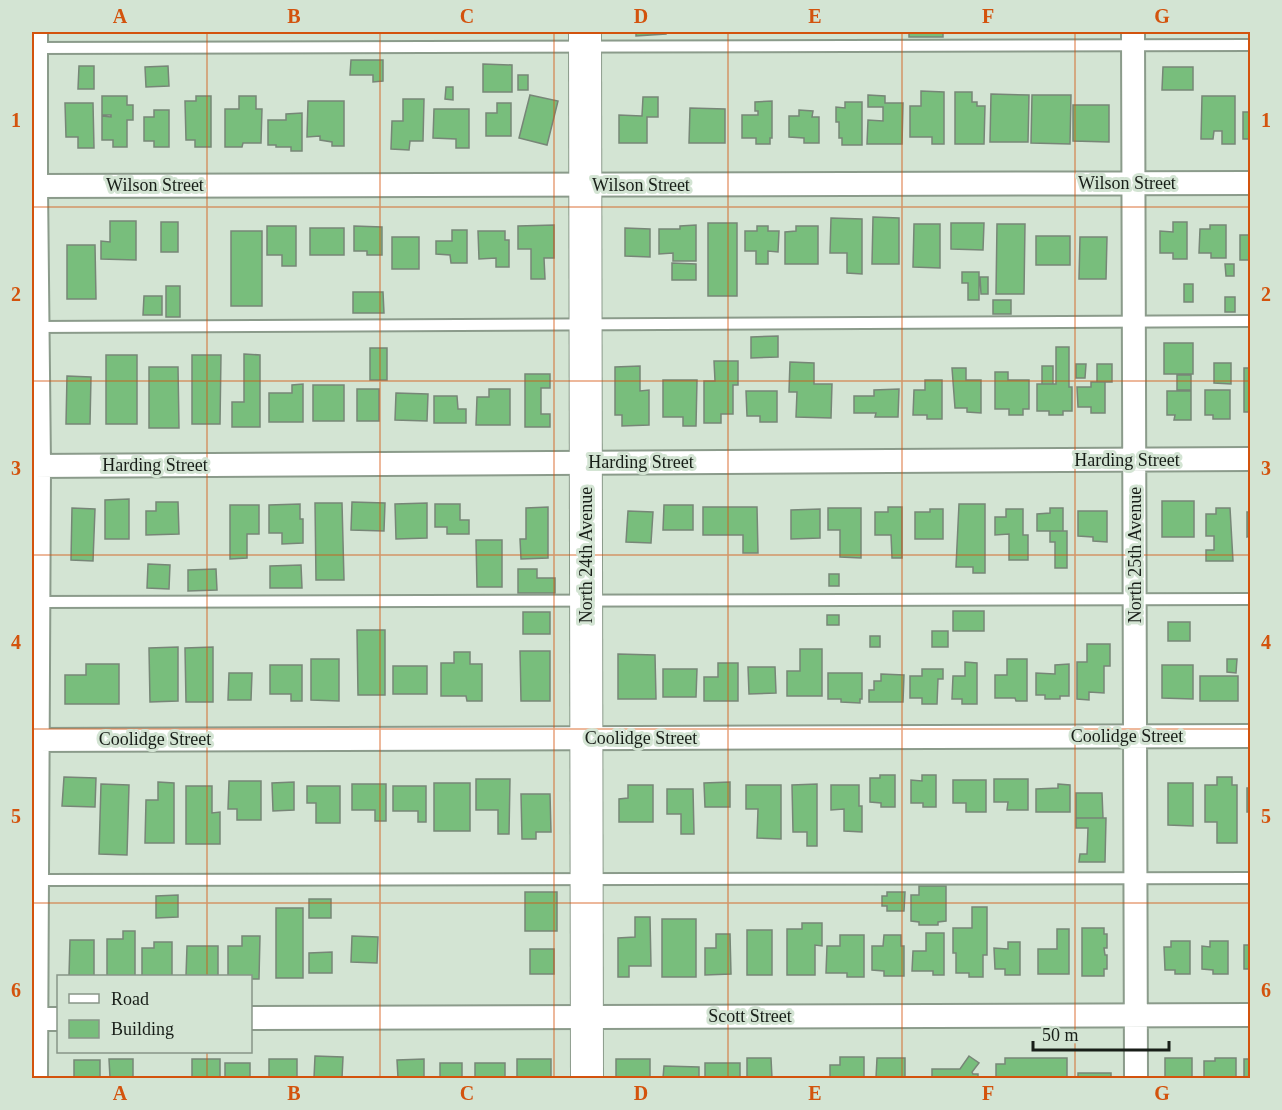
<svg xmlns="http://www.w3.org/2000/svg" width="1282" height="1110" viewBox="0 0 1282 1110" font-family="Georgia,serif">
  <rect width="100%" height="100%" fill="#d3e4d3"/>
  <path fill="#78be7c" stroke="#778677" stroke-width="1.5" d="M636 32H666V34L636 36Z
    M909 32H943V37H909Z
    M351 60H383V81L373 82V75H350Z
    M483 64 512 65V92H483Z
    M79 66H94V89H78Z
    M168 66 169 86 146 87 145 67Z
    M1163 67H1193V90H1162Z
    M518 75H528V90H518Z
    M446 87H453V100L445 99Z
    M921 91 944 92V144H932V137H910V106H921Z
    M955 92H972V102H977V106H985L984 144H955Z
    M991 94 1029 95 1028 142H990Z
    M530 95 558 101 547 145 519 138Z
    M868 95 885 96V103H903L902 144H867L868 120 883 121V107H868Z
    M1032 95H1071L1070 144 1031 143Z
    M102 96H127V105H133V120H127V147H113V140H102V116L111 117V115H102Z
    M196 96H211V147H195V140H186L185 101H196Z
    M239 96H256V109H262L261 143H243L242 147H225V109H239Z
    M1202 96H1235V144H1222V131H1214L1213 139H1201Z
    M643 97H658V117H647V143H619V115L642 116Z
    M403 99H424L423 141H410L409 150 391 149 392 121H403Z
    M308 101H344V146H332V142L320 140V136L307 137Z
    M772 101V138H770V144H756V138H742V115H758V111H755V102Z
    M845 102H862V145H842V138H839V122H836V107L845 108Z
    M65 103H93L94 148H78V137H66Z
    M497 103H511V136H486V113H497Z
    M1073 105H1109V142L1073 141Z
    M690 108 725 109V143H689Z
    M434 109H469V148H456V139L433 138Z
    M154 110H169V147H154V141H144V117H154Z
    M799 110 813 111 812 117H819V143H804V138L789 137V116H799Z
    M1243 112H1250V139H1243Z
    M302 113V151H291V147H276V145H268V120H286V114Z
    M873 217 899 218V264H872Z
    M831 218 862 219V274L847 273V253H830Z
    M110 221H136V260L101 259V241L110 242Z
    M161 222H178V252H161Z
    M1173 222H1187V259H1173V253H1160V231L1173 232Z
    M708 223H737V296H708Z
    M951 223H984L983 250 951 249Z
    M914 224H940V268L913 267Z
    M997 224H1025L1024 294H996Z
    M554 225V258H544L545 279H531V249H518V226Z
    M696 225V261H673V253L659 254V229H680V226Z
    M1210 225H1226V258H1211V253H1199L1200 229H1210Z
    M267 226H296V266H282V255H267Z
    M354 226 382 227V255H367V251H354Z
    M757 226H768V231H779L778 252 768 251V264H756V251H745V231H757Z
    M796 226H818V264H785V232L796 231Z
    M310 228H344V255H310Z
    M625 228 650 229V257L625 256Z
    M452 230H467V263H451L450 255 436 254V241H452Z
    M231 231H262V306H231Z
    M478 231H505V240H509V267H496V258L479 259Z
    M1240 235H1250V260H1240Z
    M1036 236H1070V265H1036Z
    M392 237H419V269H392Z
    M1080 237H1107L1106 279H1079Z
    M67 245H95L96 299H67Z
    M672 263 696 264V280H672Z
    M1225 264H1234V276H1226Z
    M962 272H979V300H968V283H962Z
    M980 277H988V294H981Z
    M1184 284H1193V302H1184Z
    M166 286H180V317H166Z
    M353 292H383L384 313H353Z
    M144 296H162V315H143Z
    M1225 297H1235V312H1225Z
    M993 300H1011V314H993Z
    M778 336V357L751 358V337Z
    M1164 343H1193V374H1164Z
    M1056 347H1069V387H1072V411H1063V415H1049V411H1037V384H1056Z
    M370 348H387V380H370Z
    M244 354 260 355V427H232V402H244Z
    M106 355H137V424H106Z
    M192 355H221L220 424H192Z
    M714 361H738V385H733V414H721V423H704V381H715Z
    M790 362 814 363V384H832L831 418 796 417 797 392H789Z
    M1214 363H1231V384L1214 383Z
    M1076 364H1086L1085 378H1076Z
    M1097 364H1112V382H1097Z
    M640 366V391L649 390V425L622 426V415H615V367Z
    M1042 366H1053V384H1042Z
    M149 367H178L179 428H149Z
    M952 368H966V380H981V413L967 412V408H955Z
    M1244 368H1250V412H1244Z
    M995 372H1008V380H1029V409H1023V415H1009V409H995Z
    M525 374H550V388H541V414H550V427H525Z
    M1177 375H1191V390H1177Z
    M67 376 91 377 90 424H66Z
    M663 380H697L696 426H683V417H663Z
    M925 380H942V419H927V415H913L914 390H925Z
    M1091 382H1105V413H1091V407H1078L1077 387H1091Z
    M303 384V422H269V393H292V385Z
    M313 385H344V421H313Z
    M357 389H379V421H357Z
    M489 389H510V425H476L477 397H489Z
    M899 389 898 417H875L876 413H854V396H874V390Z
    M1205 390H1230V419H1213V415H1205Z
    M746 391H777V422H760V416H747Z
    M1167 391H1191V420H1174L1175 415H1167Z
    M396 393 428 394 427 421 395 420Z
    M434 396H457L458 409H466V423H434Z
    M129 499V539H105V500Z
    M1162 501H1194V537H1162Z
    M156 502H178L179 534 146 535V511H156Z
    M352 502 385 503 384 531 351 530Z
    M315 503H342L344 580H316Z
    M427 503V538L396 539 395 504Z
    M300 504V519H303V543L282 544V533H269V505Z
    M435 504H460V520H469V534H447V527H435Z
    M959 504H985V573H973V567H956Z
    M230 505H259V534H247V558L230 559Z
    M664 505H693V530H663Z
    M548 507V558L521 559 520 539H526V508Z
    M703 507H757L758 553H743V535H703Z
    M888 507H902V558H892L891 535H875V512H888Z
    M72 508 95 509 93 561 71 560Z
    M828 508H861V558L840 557V530H828Z
    M1050 508H1063V531H1037V514L1050 513Z
    M1216 508H1230L1233 561H1206V550H1214V536H1206V514H1216Z
    M820 509V538L791 539V510Z
    M930 509H943V539H915V512H930Z
    M1006 509H1023V535H1028V560H1009V534L995 535V517H1006Z
    M628 511 653 512 651 543 626 542Z
    M1078 511H1107V542L1093 541V537L1078 536Z
    M1247 512H1250V536L1247 537Z
    M1050 531H1067V568H1055V542H1050Z
    M476 540H502V587H477Z
    M148 564 170 565 169 589 147 588Z
    M301 565 302 588H270V566Z
    M216 569 217 590 188 591V570Z
    M518 569H537V578H555V593H518Z
    M829 574H839V586H829Z
    M953 611H984V631H953Z
    M523 612H550V634H523Z
    M827 615H839V625H827Z
    M1168 622H1190V641H1168Z
    M357 630H385V695H358Z
    M932 631H948V647H932Z
    M870 636H880V647H870Z
    M1087 644H1110V666H1104V693L1089 692V700L1077 699V662H1087Z
    M178 647V701L150 702 149 648Z
    M213 647V702H186L185 648Z
    M800 649H822V696H787V671H800Z
    M520 651H550V701H521Z
    M454 652H470V664H482V701H467L466 696H441V663H454Z
    M618 654 655 655 656 699H618Z
    M311 659H339V701L311 700Z
    M1007 659H1027V701H1016L1015 698H995V675H1007Z
    M1227 659H1237L1236 673 1227 672Z
    M965 662 977 663V704H962V699H952L953 676H965Z
    M718 663H738V701H704V677H718Z
    M86 664H119V704H65V675H86Z
    M1069 664V696H1060V699H1045V695H1036V673L1055 674V665Z
    M270 665H302V701H291V694H270Z
    M1162 665H1193V699L1162 698Z
    M393 666H427V694H393Z
    M748 667H775L776 693 749 694Z
    M663 669H697L696 697H663Z
    M922 669H943V679H938L937 704H922V698H910V676H922Z
    M229 673H252L251 700H228Z
    M828 673H862V699H860V703L841 702V699H828Z
    M881 674 904 675 903 702H869V690H874V681H881Z
    M1200 676H1238V701H1200Z
    M880 775H895V807H881V803L870 802V778H880Z
    M922 775H936V807H923V803H911V780L922 781Z
    M64 777 96 778 95 807 62 806Z
    M1217 777H1232V785H1237V843H1217V822H1205V785H1217Z
    M476 779H510L509 834H498V810H476Z
    M994 779H1028V810H1007L1008 802H994Z
    M953 780H986V812H966V803H953Z
    M229 781H261V820H237V809H228Z
    M158 782 174 783V843H145L146 800H158Z
    M294 782V810L273 811 272 783Z
    M730 782V807H705L704 783Z
    M434 783H470V831H434Z
    M1168 783H1193V826L1168 825Z
    M101 784 129 785 127 855 99 854Z
    M352 784H386V821H375V810H352Z
    M817 784V846H807V832H793L792 785Z
    M1058 784 1070 785V812H1036V789L1058 788Z
    M628 785H653V822H619V799L628 798Z
    M746 785H781V839L757 838 758 809H746Z
    M831 785H859V806H862V832L844 831V809L831 810Z
    M186 786H212V813L220 812V844H186Z
    M307 786H340V823H316V803H307Z
    M393 786H426V822H418V811H393Z
    M1247 788H1250V812H1247Z
    M667 789H693L694 834H681V814H667Z
    M1076 793H1102L1103 818H1076Z
    M521 794H550L551 832H536V839H522Z
    M1076 818H1106L1105 862H1079L1080 854H1087L1088 828H1076Z
    M919 886H946V921L938 922V925H919V922L911 921V895H919Z
    M525 892H557V931H525Z
    M887 892H905L904 911H887V906H882V896H887Z
    M178 895V917L156 918V896Z
    M309 899H331V918H309Z
    M972 907H987V955H983V977H969V973H956V953H953V928H972Z
    M276 908H303V978H276Z
    M635 917H650L651 966H629V977H618V938L635 937Z
    M662 919H696V977H662Z
    M802 923H822V946L815 945V975H787V929H802Z
    M1082 928H1104V934H1107V948H1104L1105 955H1107V969H1104V976H1082Z
    M1057 929H1069V974H1038V949H1057Z
    M747 930H772V975H747Z
    M123 931H135V976H107V939H123Z
    M926 933H944V975H933V971H912L913 951H926Z
    M716 934H730L731 974 705 975V948H716Z
    M840 935H864V977H847V973H826L827 946H840Z
    M884 935H901V946H904V976H884V971L872 970V946H883Z
    M242 936H260L259 979H250V976H228V946H242Z
    M352 936 378 937 377 963 351 962Z
    M70 940H94V976H69Z
    M1171 941H1190V974H1175V970H1165L1164 947H1171Z
    M1210 941H1228V974H1213V970L1202 969V946L1210 947Z
    M154 942H172V976H142V948H154Z
    M1008 942H1020V975H1005V969H995L994 948 1008 949Z
    M1244 945H1250V969H1244Z
    M187 946H218V976H186Z
    M530 949H554V974H530Z
    M332 952V973H309V953Z
    M315 1056 343 1057 342 1078H314Z
    M969 1056 979 1063 972 1072 973 1074H978V1078H932V1069H960Z
    M840 1057H864V1078H830V1065H840Z
    M747 1058H771L772 1078H747Z
    M877 1058H905V1078H876Z
    M1005 1058H1067V1078H996V1064H1005Z
    M1165 1058H1192V1078H1165Z
    M1215 1058H1236V1078H1204V1061H1215Z
    M109 1059H133V1078H110Z
    M192 1059H220V1078H192Z
    M269 1059H297V1078H269Z
    M424 1059V1078H398L397 1060Z
    M517 1059H551V1078H517Z
    M616 1059H650V1078H616Z
    M1244 1059H1250V1078H1244Z
    M74 1060H100V1078H74Z
    M225 1063H250V1078H225Z
    M440 1063H462V1078H440Z
    M475 1063H505V1078H475Z
    M705 1063H740V1078H705Z
    M664 1066 699 1067V1078H663Z
    M1078 1073H1111V1078H1078Z"/>
  <g fill="none" stroke-linecap="round" stroke-linejoin="round">
    <g stroke="#8b9b8b" stroke-width="14">
      <path id="lane" d="M33 48 1250 45
        M35 327 1250 321
        M36 602 1250 599
        M35 880 1250 878"/>
    </g>
    <g stroke="#8b9b8b" stroke-width="26">
      <path id="street" d="M36 32V186L39 466 36 1078
        M1133 32 1136 1078
        M32 186 1250 183
        M32 466 1250 459
        M32 740 1250 736
        M250 1018 1250 1015
        M32 1019H58"/>
    </g>
    <g stroke="#8b9b8b" stroke-width="34">
      <path id="secondary" d="M585 32 587 1078"/>
    </g>
    <use href="#lane" stroke="#fff" stroke-width="10"/>
    <use href="#street" stroke="#fff" stroke-width="22"/>
    <use href="#secondary" stroke="#fff" stroke-width="32"/>
  </g>
  <path fill="none" stroke="#d3530d" stroke-width="1.5" stroke-opacity="0.55" d="M207 32V976M380 32V1078M554 32V1078M728 32V1078M902 32V1078M1075 32V1078M32 207H1250M32 381H1250M32 555H1250M32 729H1250M32 903H1250M207 1052V1078"/>
  <g text-anchor="middle" dominant-baseline="central" stroke-width="6" stroke-linejoin="round" paint-order="stroke">
    <g font-size="18" fill="#181e18" stroke="#d3e4d3">
      <text x="1127" y="183">Wilson Street</text>
      <text x="155" y="185">Wilson Street</text>
      <text x="641" y="185">Wilson Street</text>
      <text x="1127" y="460">Harding Street</text>
      <text x="641" y="462">Harding Street</text>
      <text x="155" y="465">Harding Street</text>
      <text transform="translate(586 555) rotate(-90)">North 24th Avenue</text>
      <text transform="translate(1135 555) rotate(-90)">North 25th Avenue</text>
      <text x="1127" y="736">Coolidge Street</text>
      <text x="641" y="738">Coolidge Street</text>
      <text x="155" y="739">Coolidge Street</text>
      <text x="750" y="1016">Scott Street</text>
    </g>
  </g>
  <rect width="1282" height="1110" fill="none" stroke="#d3e4d3" stroke-width="66"/>
  <rect x="57" y="975" width="195" height="78" fill="#d3e4d3" stroke="#889588" stroke-width="1.5"/>
  <rect x="69" y="994" width="30" height="9" fill="#ffffff" stroke="#889588" stroke-width="1.5"/>
  <text x="111" y="1005" font-size="18" fill="#181e18">Road</text>
  <rect x="69" y="1020" width="30" height="18" fill="#78be7c" stroke="#889588" stroke-width="1.5"/>
  <text x="111" y="1035" font-size="18" fill="#181e18">Building</text>
  <path d="M1033 1041v9h136v-9" fill="none" stroke="#181e18" stroke-width="3"/>
  <text x="1042" y="1041" font-size="18" fill="#181e18" stroke="#d3e4d3" stroke-width="4.5" paint-order="stroke">50 m</text>
  <rect x="33" y="33" width="1216" height="1044" fill="none" stroke="#d3530d" stroke-width="2"/>
  <g font-size="20" text-anchor="middle" font-weight="bold" fill="#d3530d">
    <text x="120" y="23">A</text>
    <text x="294" y="23">B</text>
    <text x="467" y="23">C</text>
    <text x="641" y="23">D</text>
    <text x="815" y="23">E</text>
    <text x="988" y="23">F</text>
    <text x="1162" y="23">G</text>
    <text x="16" y="127">1</text>
    <text x="1266" y="127">1</text>
    <text x="16" y="301">2</text>
    <text x="1266" y="301">2</text>
    <text x="16" y="475">3</text>
    <text x="1266" y="475">3</text>
    <text x="16" y="649">4</text>
    <text x="1266" y="649">4</text>
    <text x="16" y="823">5</text>
    <text x="1266" y="823">5</text>
    <text x="16" y="997">6</text>
    <text x="1266" y="997">6</text>
    <text x="120" y="1100">A</text>
    <text x="294" y="1100">B</text>
    <text x="467" y="1100">C</text>
    <text x="641" y="1100">D</text>
    <text x="815" y="1100">E</text>
    <text x="988" y="1100">F</text>
    <text x="1162" y="1100">G</text>
  </g>
</svg>
